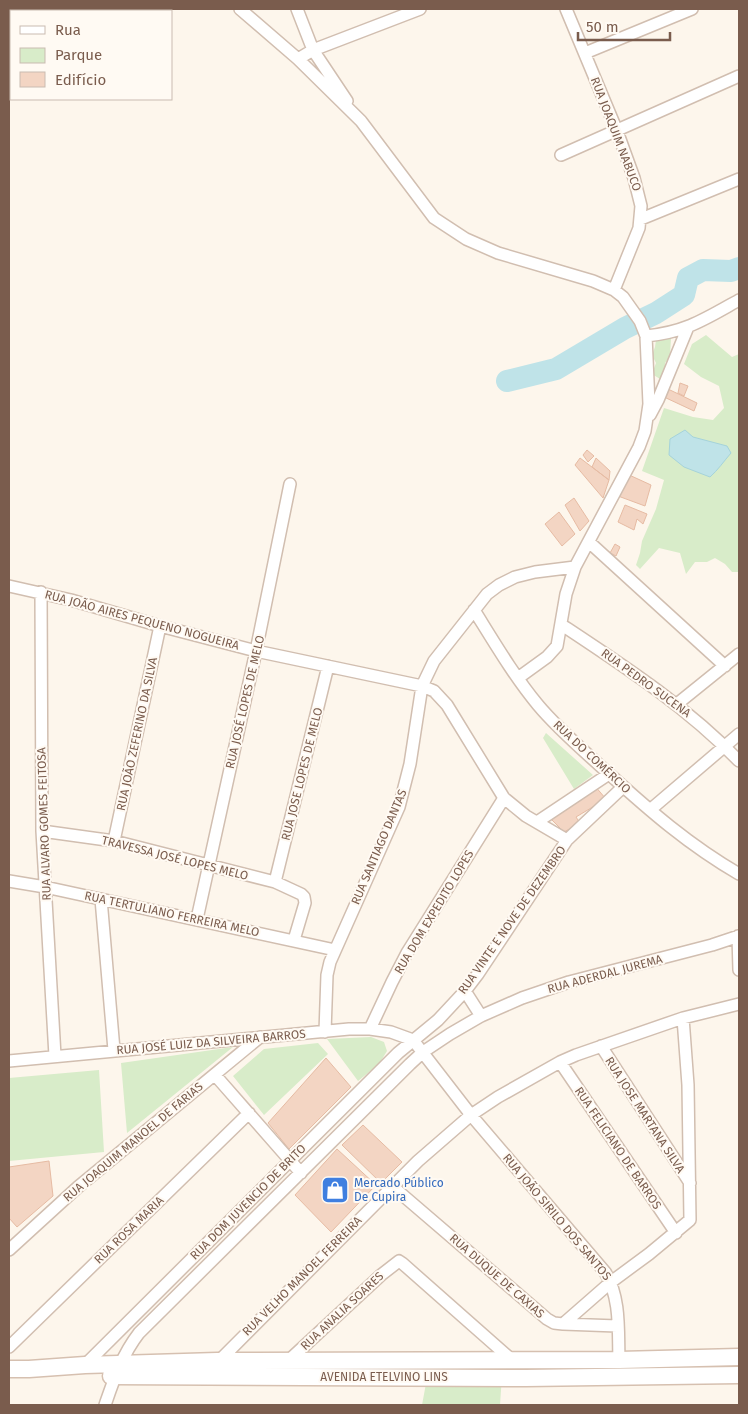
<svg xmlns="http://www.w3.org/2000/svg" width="748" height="1414" viewBox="0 0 748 1414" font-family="'Fira Sans',sans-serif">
  <rect width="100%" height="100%" fill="#fdf6ec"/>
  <path fill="#d8ecc9" d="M661 335 671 338 670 356 665 363V372L660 379 652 374 656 363 652 355 655 347 656 340Z
    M706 335 732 357 739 354V572H732L725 564 715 558 707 562H695L686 574 680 553 659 548 640 569 636 565 640 553 642 541 656 509 664 480 642 471 664 408 693 417 713 420 724 408 719 386 701 377 684 364 692 344Z
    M546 733 593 775 574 789 543 738Z
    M371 1037 384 1042 387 1051 379 1064 358 1081 327 1039Z
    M318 1043 328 1054 264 1115 233 1076 264 1049Z
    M233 1047 127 1133 121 1063Z
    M99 1070 104 1152 9 1161V1078Z
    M502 1375 500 1405H422L427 1378Z"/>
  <path fill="#bfe3e8" stroke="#a5d3da" d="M685 430 693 437 727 446 731 453C724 461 718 470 710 477L684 467 669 455 670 439Z"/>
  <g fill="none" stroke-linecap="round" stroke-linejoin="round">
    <path stroke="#bfe3e8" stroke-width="22" d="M507 381 556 369 625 328 656 313 684 295 688 278 703 270 731 271 739 268"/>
  </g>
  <path fill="#f3d5c3" stroke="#e6bba3" d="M680 383 688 386 684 396 678 393Z
    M668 389 697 403 694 411 664 397Z
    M587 450 594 456 588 462 583 455Z
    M580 458 609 480 603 498 575 465Z
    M596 458 610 471 609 480 592 467Z
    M627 474 651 485 645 506 618 496Z
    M574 498 589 521 580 531 565 505Z
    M625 505 647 514 643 524 637 519 634 530 618 522Z
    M559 512 575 534 562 546 545 524Z
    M615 544 620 547 616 556 610 553Z
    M594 785 606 799 576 817 580 823 564 832 550 818Z
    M326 1058 351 1087 289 1149 268 1123Z
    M363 1125 402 1162 381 1183 342 1145Z
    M337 1149 376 1185 331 1232 295 1195Z
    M49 1161 53 1196 17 1227 9 1218V1167Z"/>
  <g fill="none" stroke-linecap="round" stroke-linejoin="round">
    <g stroke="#d1beb0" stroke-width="14">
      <path id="street" d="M240 9 298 59 361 121 434 218 466 239 498 253 593 281 614 290 623 297 640 321 646 336 649 404 645 431 639 447 575 567 566 594 557 646 547 657 518 678
        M297 9 313 50 347 101
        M566 9 617 131 634 178 641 206 639 228 614 290
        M585 53 692 9
        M298 59 313 50 420 9
        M561 155 739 76
        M641 219 739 179
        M646 336C686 332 705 319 739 300
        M650 415 658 400 688 327
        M589 542 725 666
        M9 586 71 600 160 626 256 651 422 686 434 691 447 705 504 798 526 816 567 840
        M41 592 42 831 55 1056
        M474 610C494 642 514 676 538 705 558 729 583 750 607 772 650 811 689 845 739 874
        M562 625C624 666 687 707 739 761
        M677 704 739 654
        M650 810 739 734
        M537 822 609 774
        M42 831 114 841 275 882 301 894 304 897 305 903 294 940
        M114 841 160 626
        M9 881 45 887 335 950
        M275 882 328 666
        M101 899 114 1050
        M197 919 256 651 290 484
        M738 936 739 970
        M465 991 481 1016
        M370 1029 392 982 407 953 504 798
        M325 1032 327 975 330 962 399 807 410 764 422 686 434 661 487 594 499 585 515 577 535 572 575 567
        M601 1046 690 1183
        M9 1061 349 1029H370L391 1032 413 1040 471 1115 605 1272C621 1298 618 1331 619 1360
        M560 1062 676 1233
        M215 1075 301 1173
        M392 1186 547 1319 554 1323 563 1324 617 1326
        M9 1250 78 1187 260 1037
        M563 1324 611 1282 649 1254 690 1220 688 1085 683 1018
        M9 1347 249 1113
        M287 1362 381 1275 399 1261 402 1263 512 1360
        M217 1363 418 1161 471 1115 498 1097 560 1062 576 1055 683 1018 739 1004
        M85 1365 398 1053 438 1020 465 991 478 974 567 840 623 787
        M105 1405C114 1379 122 1355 139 1333L410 1064 423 1052 450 1034 481 1016 522 998 569 982 712 945 739 936"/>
    </g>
    <g stroke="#d6c0b0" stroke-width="19">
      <path id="secondary" d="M9 1369H29L85 1365 217 1361 619 1360 739 1357
        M111 1376 526 1378 739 1375"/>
    </g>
    <use href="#street" stroke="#fff" stroke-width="11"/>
    <use href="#secondary" stroke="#fff" stroke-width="16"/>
  </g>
  <defs>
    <g id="shop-square" transform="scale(1.4375)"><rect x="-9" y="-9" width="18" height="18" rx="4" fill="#3f7fe0" stroke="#fffaf3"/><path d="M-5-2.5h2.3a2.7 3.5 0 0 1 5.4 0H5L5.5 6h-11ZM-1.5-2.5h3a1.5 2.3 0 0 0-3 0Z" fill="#fff"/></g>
  </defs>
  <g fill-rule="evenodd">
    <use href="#shop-square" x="335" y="1190"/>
  </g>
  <g text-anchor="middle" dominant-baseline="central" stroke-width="4" stroke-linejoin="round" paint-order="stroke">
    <g font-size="12" fill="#7a5c4d" stroke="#fffaf3">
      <text transform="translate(616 134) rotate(69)">RUA JOAQUIM NABUCO</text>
      <text transform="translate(142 620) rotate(15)">RUA JOÃO AIRES PEQUENO NOGUEIRA</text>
      <text transform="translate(646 683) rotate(36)">RUA PEDRO SUCENA</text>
      <text transform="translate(245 702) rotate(-77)">RUA JOSÉ LOPES DE MELO</text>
      <text transform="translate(137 734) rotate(-78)">RUA JOÃO ZEFERINO DA SILVA</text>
      <text transform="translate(592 757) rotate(43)">RUA DO COMÉRCIO</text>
      <text transform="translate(302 774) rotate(-76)">RUA JOSE LOPES DE MELO</text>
      <text transform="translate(44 824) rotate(-92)">RUA ALVARO GOMES FEITOSA</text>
      <text transform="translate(379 847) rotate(-67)">RUA SANTIAGO DANTAS</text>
      <text transform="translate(175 858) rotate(14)">TRAVESSA JOSÉ LOPES MELO</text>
      <text transform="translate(434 912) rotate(-59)">RUA DOM EXPEDITO LOPES</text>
      <text transform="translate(172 914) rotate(12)">RUA TERTULIANO FERREIRA MELO</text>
      <text transform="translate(512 920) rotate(-55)">RUA VINTE E NOVE DE DEZEMBRO</text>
      <text transform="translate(605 974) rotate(-15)">RUA ADERDAL JUREMA</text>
      <text transform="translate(211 1042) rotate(-5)">RUA JOSÉ LUIZ DA SILVEIRA BARROS</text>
      <text transform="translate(645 1115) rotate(57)">RUA JOSE MARTANA SILVA</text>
      <text transform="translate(133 1142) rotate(-40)">RUA JOAQUIM MANOEL DE FARIAS</text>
      <text transform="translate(618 1148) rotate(56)">RUA FELICIANO DE BARROS</text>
      <text transform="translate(248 1202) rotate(-45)">RUA DOM JUVENCIO DE BRITO</text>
      <text transform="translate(557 1217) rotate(50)">RUA JOÃO SIRILO DOS SANTOS</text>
      <text transform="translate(129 1230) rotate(-44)">RUA ROSA MARIA</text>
      <text transform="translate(302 1276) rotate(-45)">RUA VELHO MANOEL FERREIRA</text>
      <text transform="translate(497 1276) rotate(41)">RUA DUQUE DE CAXIAS</text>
      <text transform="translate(342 1311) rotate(-43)">RUA ANALIA SOARES</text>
      <text x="384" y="1377">AVENIDA ETELVINO LINS</text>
    </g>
    <g font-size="12" fill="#366cbe" stroke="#fffaf3" text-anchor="start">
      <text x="354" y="1183">Mercado Público<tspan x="354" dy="14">De Cupira</tspan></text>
    </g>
  </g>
  <rect width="748" height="1414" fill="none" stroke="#7a5c4d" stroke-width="20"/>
  <rect x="10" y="10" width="162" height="90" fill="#fffaf3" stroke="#cabbb1"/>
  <rect x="20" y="26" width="25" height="8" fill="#ffffff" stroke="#cabbb1"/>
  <text x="55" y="35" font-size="15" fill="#7a5c4d">Rua</text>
  <rect x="20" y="48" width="25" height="15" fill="#d8ecc9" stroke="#cabbb1"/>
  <text x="55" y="60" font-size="15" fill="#7a5c4d">Parque</text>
  <rect x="20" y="72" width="25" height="15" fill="#f3d5c3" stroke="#cabbb1"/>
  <text x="55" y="85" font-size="15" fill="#7a5c4d">Edifício</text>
  <path d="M578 32v8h92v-8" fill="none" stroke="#7a5c4d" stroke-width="2.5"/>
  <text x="586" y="32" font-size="15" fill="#7a5c4d" stroke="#fffaf3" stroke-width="4" paint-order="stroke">50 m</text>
</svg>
